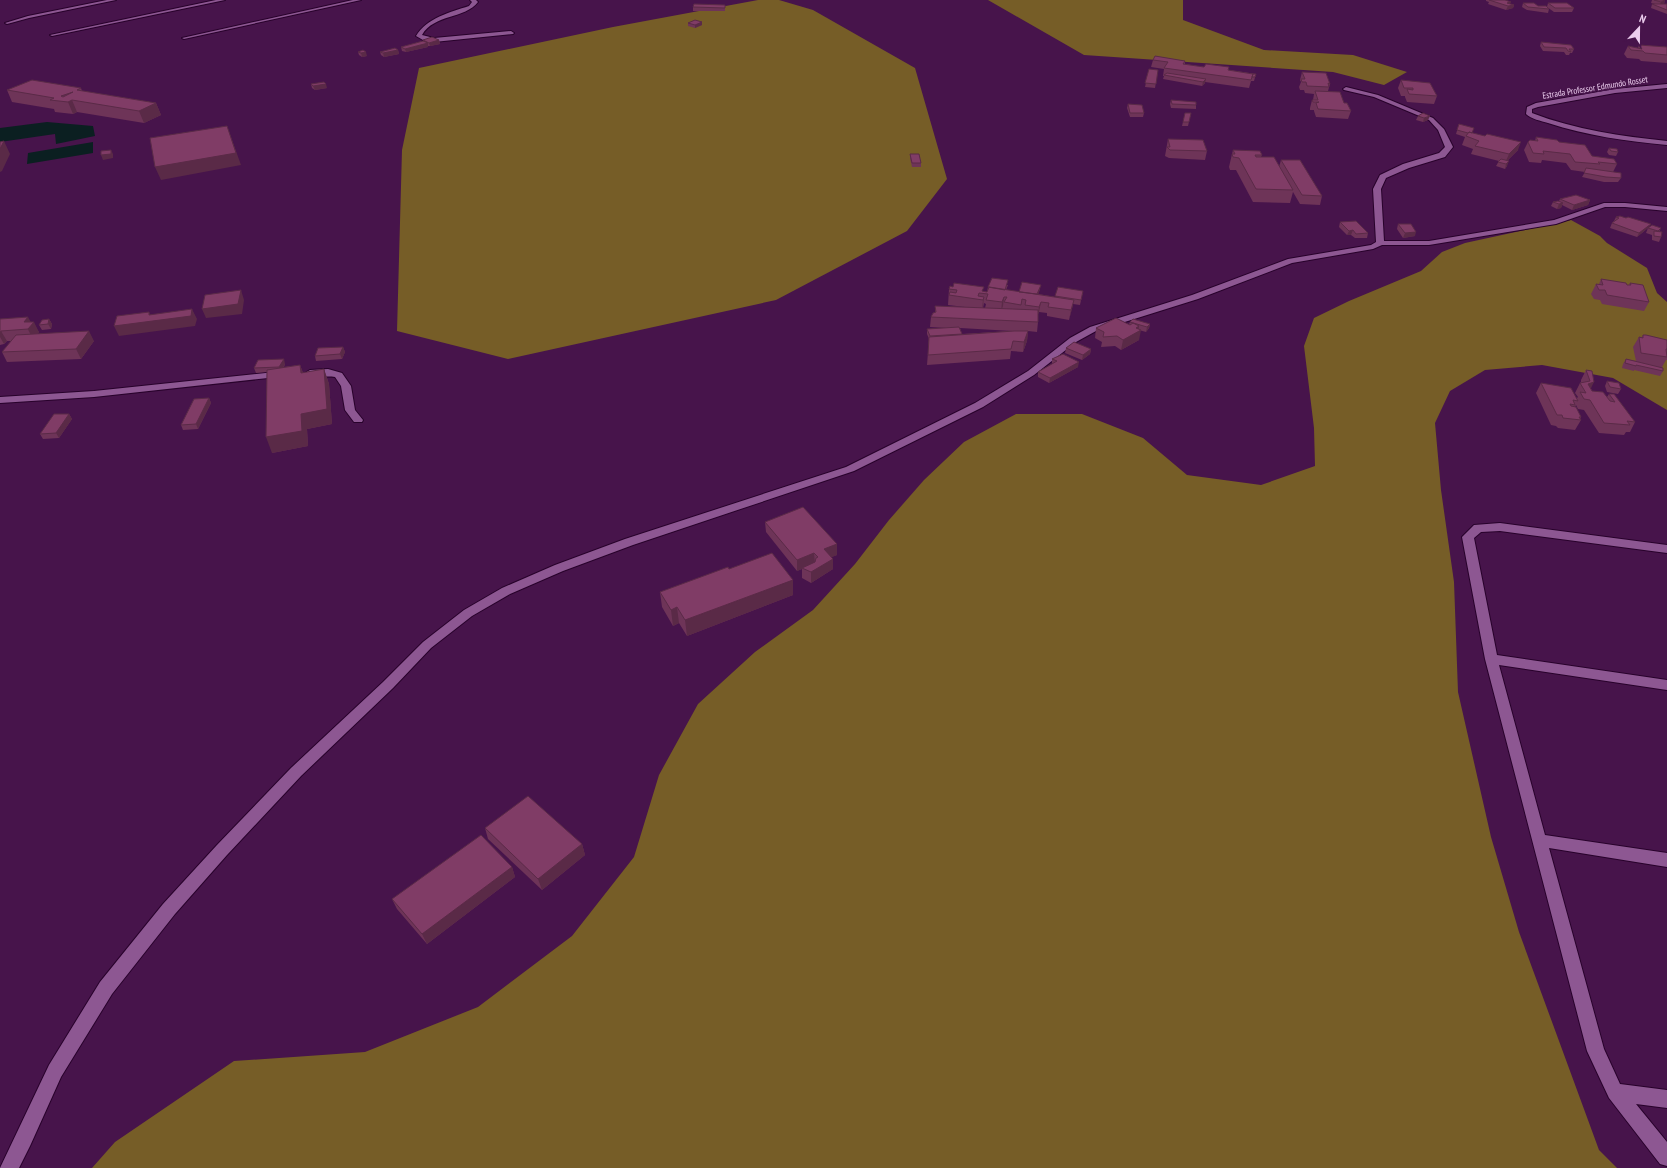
<svg xmlns="http://www.w3.org/2000/svg" width="1667" height="1168" viewBox="0 0 1667 1168" font-family="'PT Sans Narrow',sans-serif">
  <rect width="100%" height="100%" fill="#47144b"/>
  <path fill="#765d27" d="M758 0H779L813 10 915 68 947 179 907 231 776 300 508 359 397 331 402 150 419 68 613 27Z
    M988 0H1183V20L1264 50 1353 55 1407 72 1384 85 1333 72 1084 55Z
    M1571 220 1600 236 1607 243 1647 268 1657 293 1667 302V410L1613 378 1542 365 1485 370 1450 391 1435 423 1441 490 1454 582 1458 692 1491 837 1519 932 1599 1150 1617 1168H92L115 1142 234 1061 365 1052 478 1007 572 936 634 857 659 775 698 704 755 652 813 610 855 564 889 520 924 480 964 442 1016 414H1082L1143 438 1187 475 1261 485 1315 466 1314 428 1304 346 1314 318 1349 301 1421 271 1442 252 1465 243Z"/>
  <path fill="#0b1f21" d="M47 122 93 126 95 136 56 144 55 134 0 142V128Z
    M93 142V153L27 164 28 153Z"/>
  <g fill="none" stroke-linecap="round" stroke-linejoin="round">
    <g stroke="#28022b" stroke-width="2">
      <path id="lane" d="M107 0H116L29 18 7 24 5 23 28 16Z
        M216 0H225L52 36 50 35Z
        M353 0H361L184 39 182 38Z"/>
    </g>
    <g stroke="#28022b" stroke-width="2">
      <path id="street" d="M470 0H476L478 2C465 19 434 14 422 35L434 38 511 31 514 33 513 34 434 42 423 40 416 36C427 18 450 12 469 6L472 2Z
        M1667 84V88L1615 93 1538 107 1532 109V113C1576 130 1621 136 1667 141V145C1627 141 1587 136 1548 123 1541 121 1531 119 1526 114L1527 107 1536 103 1615 89Z
        M1346 87 1378 95 1433 118 1444 129 1453 147 1445 157 1409 168 1386 178 1381 189 1384 241H1429L1554 220 1604 203H1625L1667 207V211L1625 207H1605L1556 224 1429 245H1382L1373 249 1292 263 1198 299 1096 331 1076 342 1034 375 983 407 854 471 633 545 563 571 510 594 472 616 431 648 393 688 301 776 227 855 175 914 112 994 61 1077 30 1146 19 1168H0L49 1065 100 982 163 904 217 845 291 768 383 682 423 642 464 610 502 588 555 565 625 539 846 467 975 403 1028 371 1070 338 1090 327 1192 295 1288 259 1371 245 1376 242 1373 189 1380 175 1403 164 1439 153 1445 147 1438 130 1429 120 1374 97 1344 90 1343 89Z
        M328 369 342 373 351 386 355 410 363 420 362 422H354L345 410 341 386 335 377C327 375 311 379 305 373L310 370Z
        M284 371 289 374 287 376 94 397 0 403V397L94 391Z
        M1500 523 1667 545V553L1500 531 1481 532 1474 538 1497 655 1667 680V690L1499 665 1545 835 1667 853V867L1549 848 1604 1049 1620 1084 1667 1090V1108L1636 1104 1667 1142V1166L1660 1164 1609 1098 1587 1051 1485 659 1462 537 1474 525Z"/>
    </g>
    <use href="#lane" fill="#8d5792" fill-rule="evenodd"/>
    <use href="#street" fill="#8d5792" fill-rule="evenodd"/>
  </g>
  <path fill="#6e3458" fill-rule="evenodd" d="M1486 0H1505L1510 4 1514 5 1513 8 1506 10 1488 4 1489 2 1486 1Z
    M1652 0H1665L1664 4H1667V14L1651 8 1652 4H1655L1651 3Z
    M1523 3 1538 6 1549 9 1548 13 1527 10 1522 7Z
    M1548 3 1574 8 1572 12H1554L1547 7Z
    M725 5V11H693V7Z
    M702 22V25L695 28 688 26V23Z
    M423 40H439L440 44 430 46H428V47L406 52 402 51 401 47 423 41Z
    M1541 42 1574 49 1572 53H1570L1569 55H1566L1564 52 1543 51 1540 46Z
    M1639 45 1667 47V63L1641 61 1639 59 1627 58 1624 54 1628 46 1638 48Z
    M398 50 399 54 384 57 381 55 380 52Z
    M358 52 367 56 362 57 359 55Z
    M1153 60 1185 61V64L1204 67H1229V70L1256 74 1254 81H1251L1249 88 1205 82V83L1202 86 1163 79 1164 76H1163L1164 69 1151 67Z
    M1149 69 1158 70 1155 88 1145 87Z
    M1302 72 1330 84 1328 91 1344 103 1351 111 1348 119 1316 117 1314 111V110H1310V108L1312 100H1313L1314 94 1305 93 1304 90H1300L1299 87 1301 82 1300 80Z
    M1401 80 1437 96 1434 104 1407 102 1405 97V96H1401L1398 88Z
    M311 84 327 88 315 90 312 88Z
    M81 88 82 91 156 103 161 115 144 123 77 112 73 114 55 112 54 109 12 102 7 90ZM73 92 63 96H62Z
    M1171 100 1196 105V109L1171 108 1170 104Z
    M1128 104 1144 113 1143 117H1130L1127 108Z
    M1185 113H1191L1188 126H1182Z
    M1423 113 1428 120 1423 122 1416 120 1418 116Z
    M1459 124 1472 133 1518 150 1507 161V166L1505 169 1496 166 1499 161 1471 154 1473 149 1462 145 1465 137 1456 134Z
    M1536 137 1559 142 1592 156 1617 164 1613 172 1621 178 1618 182H1604L1582 177 1585 172 1571 170 1566 163 1542 160 1541 163 1529 162 1524 150 1528 142 1535 141Z
    M1168 139 1207 151 1205 160 1169 158 1165 156Z
    M1609 148 1618 152 1616 156 1609 155 1607 152Z
    M1233 150 1262 155 1261 157 1279 167 1281 160 1322 196 1320 205 1300 204 1293 192 1290 203 1253 202 1236 170H1230L1229 167 1232 154Z
    M910 154 921 163V167H912L910 158Z
    M1560 199 1590 200 1588 205 1572 210 1562 205 1561 208 1557 209 1551 206 1553 202 1559 201Z
    M1616 217 1649 228H1661L1659 232 1661 237 1659 242 1652 240V235L1646 233 1648 228 1637 237 1610 228 1612 223 1614 221Z
    M1340 222 1368 233 1367 238H1355L1351 235H1347L1339 227Z
    M1398 224 1415 236 1403 238 1397 229Z
    M1601 279 1627 285H1629L1630 283 1649 302 1644 311 1602 304 1600 300 1594 299 1591 294 1596 284H1599Z
    M1008 285 1006 290 1019 292 1040 289 1038 294 1055 297 1083 291 1080 305 1073 304 1069 320 1047 316V313L1039 312 1038 314V322L1037 332 1028 331 1027 341 1023 352 1011 351 1010 359 927 365 929 339 927 334V329L946 328 930 327 931 317 935 312V306L965 307 948 305 949 289 987 292 988 287ZM984 303 986 304 985 308H983ZM960 328 1012 331 962 334Z
    M0 319 31 322 39 332 37 334 94 341 81 359 7 362 2 352 12 341H7L4 344 0 345Z
    M49 319 52 324 51 329 42 330 39 325Z
    M1130 322 1150 324 1149 328 1146 332 1139 330V340L1121 350 1115 346 1101 347 1102 342 1095 338 1096 328 1129 324Z
    M1643 335 1667 340V360H1666L1662 367 1663 371 1660 376 1634 370V371L1622 368 1623 364 1626 359 1636 361 1633 347 1639 337H1642Z
    M343 347 345 352 342 359 316 361 315 356Z
    M1066 348 1091 349 1090 354 1082 360 1065 353Z
    M1052 359 1078 367 1049 383 1038 377V372L1052 364Z
    M285 364 284 367 300 365 303 373 324 369 329 384 332 424 307 429 308 446 272 453 267 372 256 373 254 368Z
    M1586 370 1592 371 1591 389 1592 391 1607 397 1609 394 1635 422 1630 432H1626L1624 435 1599 433 1584 410 1578 409 1576 405 1575 407 1581 417 1580 419 1581 420 1575 430 1558 428 1556 426 1551 425 1536 393 1541 383 1577 398 1578 397 1575 393 1580 383 1581 382V380Z
    M1607 381 1621 389 1618 394 1607 392 1605 386Z
    M209 398 211 403 198 429 183 430 181 425Z
    M69 414 72 419 59 438 43 439 40 434Z
    M765 522 837 544V555L831 557 833 569 811 583 802 578V569L797 571 766 532Z
    M729 569 793 595 687 636 679 623 673 626 662 607 660 592Z
    M485 828 582 844 585 855 542 890 488 839Z
    M512 867 515 877 427 944 397 909 392 899Z"/>
  <path fill="#5a2a47" d="M1665 0 1664 4 1660 5 1661 2Z
    M1514 5 1513 8 1506 10 1508 6Z
    M702 22V25L695 28V25Z
    M439 40 440 44 430 46 429 43Z
    M428 43V47L406 52 405 49Z
    M398 50 399 54 384 57 383 53Z
    M366 52 367 56 362 57 361 53Z
    M1206 79 1205 83 1202 86 1203 82Z
    M326 84 327 88 315 90 313 86Z
    M72 100 77 112 73 114 68 102Z
    M156 103 161 115 144 123 139 111Z
    M1430 116 1428 120 1423 122 1424 118Z
    M227 126 241 165 161 180 155 167Z
    M4 141 10 154 2 171 0 172V149Z
    M1521 142 1518 150 1505 163 1509 154Z
    M111 150 113 154V158L103 160 101 155Z
    M1509 161 1507 166 1505 169 1506 164Z
    M1590 200 1588 205 1572 210 1574 205Z
    M1563 203 1561 208 1557 209 1559 204Z
    M1651 224 1648 228 1637 237 1639 233Z
    M1353 230 1351 235H1347L1349 231Z
    M1416 232 1415 236 1403 238 1405 233Z
    M1041 285 1040 289 1037 299V294Z
    M241 290 244 300 242 314 206 318 202 309Z
    M984 297 983 306 982 310 983 300Z
    M1004 297 1003 306 1001 312 1002 302Z
    M1074 300 1072 309 1069 320 1071 310Z
    M1041 302 1039 312 1037 316 1039 307Z
    M192 309 197 319 195 326 119 336 114 326 149 315V312L153 321Z
    M28 317 32 324 34 322 39 332 33 339 24 322Z
    M49 319 52 324 51 329 48 324Z
    M1150 324 1149 328 1146 332 1147 327Z
    M1139 326 1138 332 1141 330 1139 340 1121 350 1123 340 1136 328Z
    M1 331 7 341 4 344 0 337V333Z
    M89 331 94 341 81 359 76 349Z
    M1028 331 1027 341 1023 352 1024 342Z
    M343 347 345 352 342 359 340 354Z
    M1091 349 1090 354 1082 360 1083 355Z
    M284 359 285 364 281 372 279 367Z
    M1079 362 1078 367 1049 383 1050 378Z
    M300 365 306 380 301 373Z
    M324 369 329 384 332 424 307 429 308 446 272 453 266 437 301 414Z
    M1594 382 1589 392 1588 384Z
    M209 398 211 403 198 429 196 424Z
    M69 414 72 419 59 438 56 433Z
    M837 544V555L825 560 824 549Z
    M814 553 815 564 802 568V569L797 571V560Z
    M833 559V569L811 583V572Z
    M793 580V595L687 636 685 620Z
    M677 607 679 623 673 626 671 610Z
    M582 844 585 855 542 890 538 879Z
    M512 867 515 877 427 944 422 934Z"/>
  <path fill="#803c66" stroke="#5a2a47" fill-rule="evenodd" d="M1489 0H1505L1511 2 1507 3 1514 5 1508 6Z
    M1654 0H1665L1661 2Z
    M1523 3H1534L1538 6H1546L1549 9 1528 7Z
    M1548 3H1567L1574 8H1555Z
    M694 4 725 5V8L693 7Z
    M1652 4H1667V10Z
    M695 20 702 22 695 25 688 23Z
    M432 37 439 40 429 43 423 40Z
    M423 41 428 43 405 49 401 47Z
    M1541 42 1571 45 1574 49H1569L1571 52 1568 51 1566 48 1544 47Z
    M1639 45 1667 47V55L1645 53 1643 51 1631 50 1628 46 1642 49Z
    M395 48 398 50 383 53 380 52Z
    M363 50 366 52 361 53 358 52Z
    M1155 56 1185 61 1183 64 1204 67 1206 64 1229 67 1228 70 1253 74 1251 80 1164 68 1168 62 1153 60Z
    M1149 69 1158 70 1156 84 1145 83Z
    M1302 72 1326 73 1330 84 1328 83 1329 87 1307 86 1306 82H1302L1301 79H1305Z
    M1167 73 1206 79 1203 82 1164 75Z
    M1253 74H1256L1255 77H1252Z
    M32 80 81 88 77 90 156 103 139 111 72 100 68 102 50 100 54 98 7 90ZM73 92 63 97 61 96Z
    M1401 80 1430 83 1437 96 1409 94 1407 89 1413 90V88H1404Z
    M324 82 326 84 313 86 311 84Z
    M1315 91 1340 92 1344 103H1347L1351 111 1318 109 1316 103 1319 102H1313L1312 100H1318Z
    M1171 100 1196 102V105L1172 104Z
    M1128 104 1142 105 1144 113H1130Z
    M1185 113H1191L1189 122H1183Z
    M1423 113 1430 116 1424 118 1418 116Z
    M1459 124 1474 128 1472 133 1469 132 1468 133 1457 130Z
    M227 126 236 153 155 167 150 138Z
    M1469 132 1485 136 1487 134 1521 142 1509 154 1475 146 1479 141 1466 136Z
    M1536 137 1557 140 1559 142 1585 145 1592 156 1614 159 1617 164 1598 162 1600 164 1575 162 1570 154 1543 151 1544 154 1533 153 1528 142 1530 140 1538 141Z
    M1168 139 1203 140 1207 151 1170 150 1167 147H1170Z
    M4 141 0 149V142Z
    M1609 148 1617 149 1618 152 1611 151Z
    M111 150V154L101 155V151Z
    M1233 150 1260 151 1262 155H1255L1256 157H1274L1293 190 1256 189 1239 158 1233 157 1232 154H1235Z
    M910 154H919L921 163H912Z
    M1501 159 1509 161 1506 164 1498 162Z
    M1281 160H1300L1322 196 1302 195Z
    M1586 168 1621 173V178L1606 177 1584 173Z
    M1576 195 1590 200 1574 205 1560 199Z
    M1558 201 1563 203 1559 204 1553 202Z
    M1620 216 1626 218 1628 217 1651 224 1639 233 1612 223 1619 218 1616 217Z
    M1356 221 1368 233 1356 234 1353 230 1349 231 1340 222Z
    M1398 224H1411L1416 232 1405 233Z
    M1652 225 1661 228 1658 231 1648 228Z
    M1654 231 1662 232 1661 237 1654 236Z
    M992 278 1008 280 1005 290 988 287Z
    M1601 279 1626 283 1627 285H1631L1630 283 1643 285 1649 302 1607 295 1605 290H1599L1596 284 1603 285Z
    M1022 282 1041 285 1037 294 1019 292Z
    M954 283 984 287 982 291 987 292 989 287 1074 300 1071 310 1048 307 1049 303 1041 302 1039 307 1025 305 1026 300 1022 299 1021 305 1004 302 1007 297H1004L1002 302 986 300 988 294 979 293 978 296 984 297 983 300 949 295 950 292 956 293 957 290 949 289 950 286 953 287Z
    M1058 287 1083 291 1081 300 1055 296Z
    M241 290 238 304 202 309 205 295Z
    M935 306 1038 310V322L931 317 933 313 936 312Z
    M192 309 191 316 114 326 117 316 149 312V315Z
    M28 317 24 322H34L28 329 1 331 0 333V319Z
    M1116 318 1130 325 1133 323 1139 326 1136 328 1141 330 1123 340 1117 336 1103 337 1104 332 1096 328Z
    M49 319 48 324 39 325 42 320Z
    M1133 319 1150 324 1147 327 1130 322Z
    M959 327 962 334 930 336 927 329Z
    M89 331 76 349 2 352 16 335Z
    M1014 331H1028L1024 342 1013 341 1011 349 928 355 929 337Z
    M1643 335H1646L1667 340V349H1666L1667 357 1641 353 1639 337 1643 338Z
    M1074 342 1091 349 1083 355 1066 348Z
    M343 347 340 354 315 356 318 348Z
    M1063 354 1079 362 1050 378 1038 372 1057 361 1052 359Z
    M284 359 279 367 254 368 258 360Z
    M1626 359 1663 368V371L1636 365V366L1625 363Z
    M300 365 301 373 324 369 327 409 301 414 302 431 266 437 267 370Z
    M1586 370 1592 371 1594 382 1588 384 1592 391 1603 392 1610 401 1615 402 1609 394H1614L1635 422 1627 421 1630 425 1604 423 1590 400 1584 399 1580 392 1586 393 1580 383 1590 381Z
    M1607 381 1619 383 1621 389 1610 387Z
    M1541 383 1571 388 1578 401 1573 400 1575 405 1570 404 1571 406 1576 407 1581 417H1579L1581 420 1563 418 1562 415H1557Z
    M209 398 196 424 181 425 194 399Z
    M54 414H69L56 433 40 434Z
    M803 507 837 544 824 549 833 559 811 572 802 568 815 562 816 558 818 557 814 553 797 560 765 522Z
    M772 553 793 580 685 620 677 607 671 610 660 592 728 567 729 569Z
    M528 796 582 844 538 879 485 828Z
    M481 835 512 867 422 934 392 899Z"/>
  <g text-anchor="middle" dominant-baseline="central" stroke-width="3.5" stroke-linejoin="round" paint-order="stroke">
    <g font-size="9" fill="#ebcded" stroke="#47144b">
      <text transform="translate(1595 87) rotate(-9)">Estrada Professor Edmundo Rosset</text>
    </g>
  </g>
  <g transform="translate(1639 28) rotate(22)" stroke="#47144b" stroke-width="3" paint-order="stroke">
  <path d="M0-3L7 15L0 10L-7 15Z" fill="#ebcded"/>
  <text y="-6" font-size="11" font-weight="bold" text-anchor="middle" fill="#ebcded">N</text>
  </g>
</svg>
